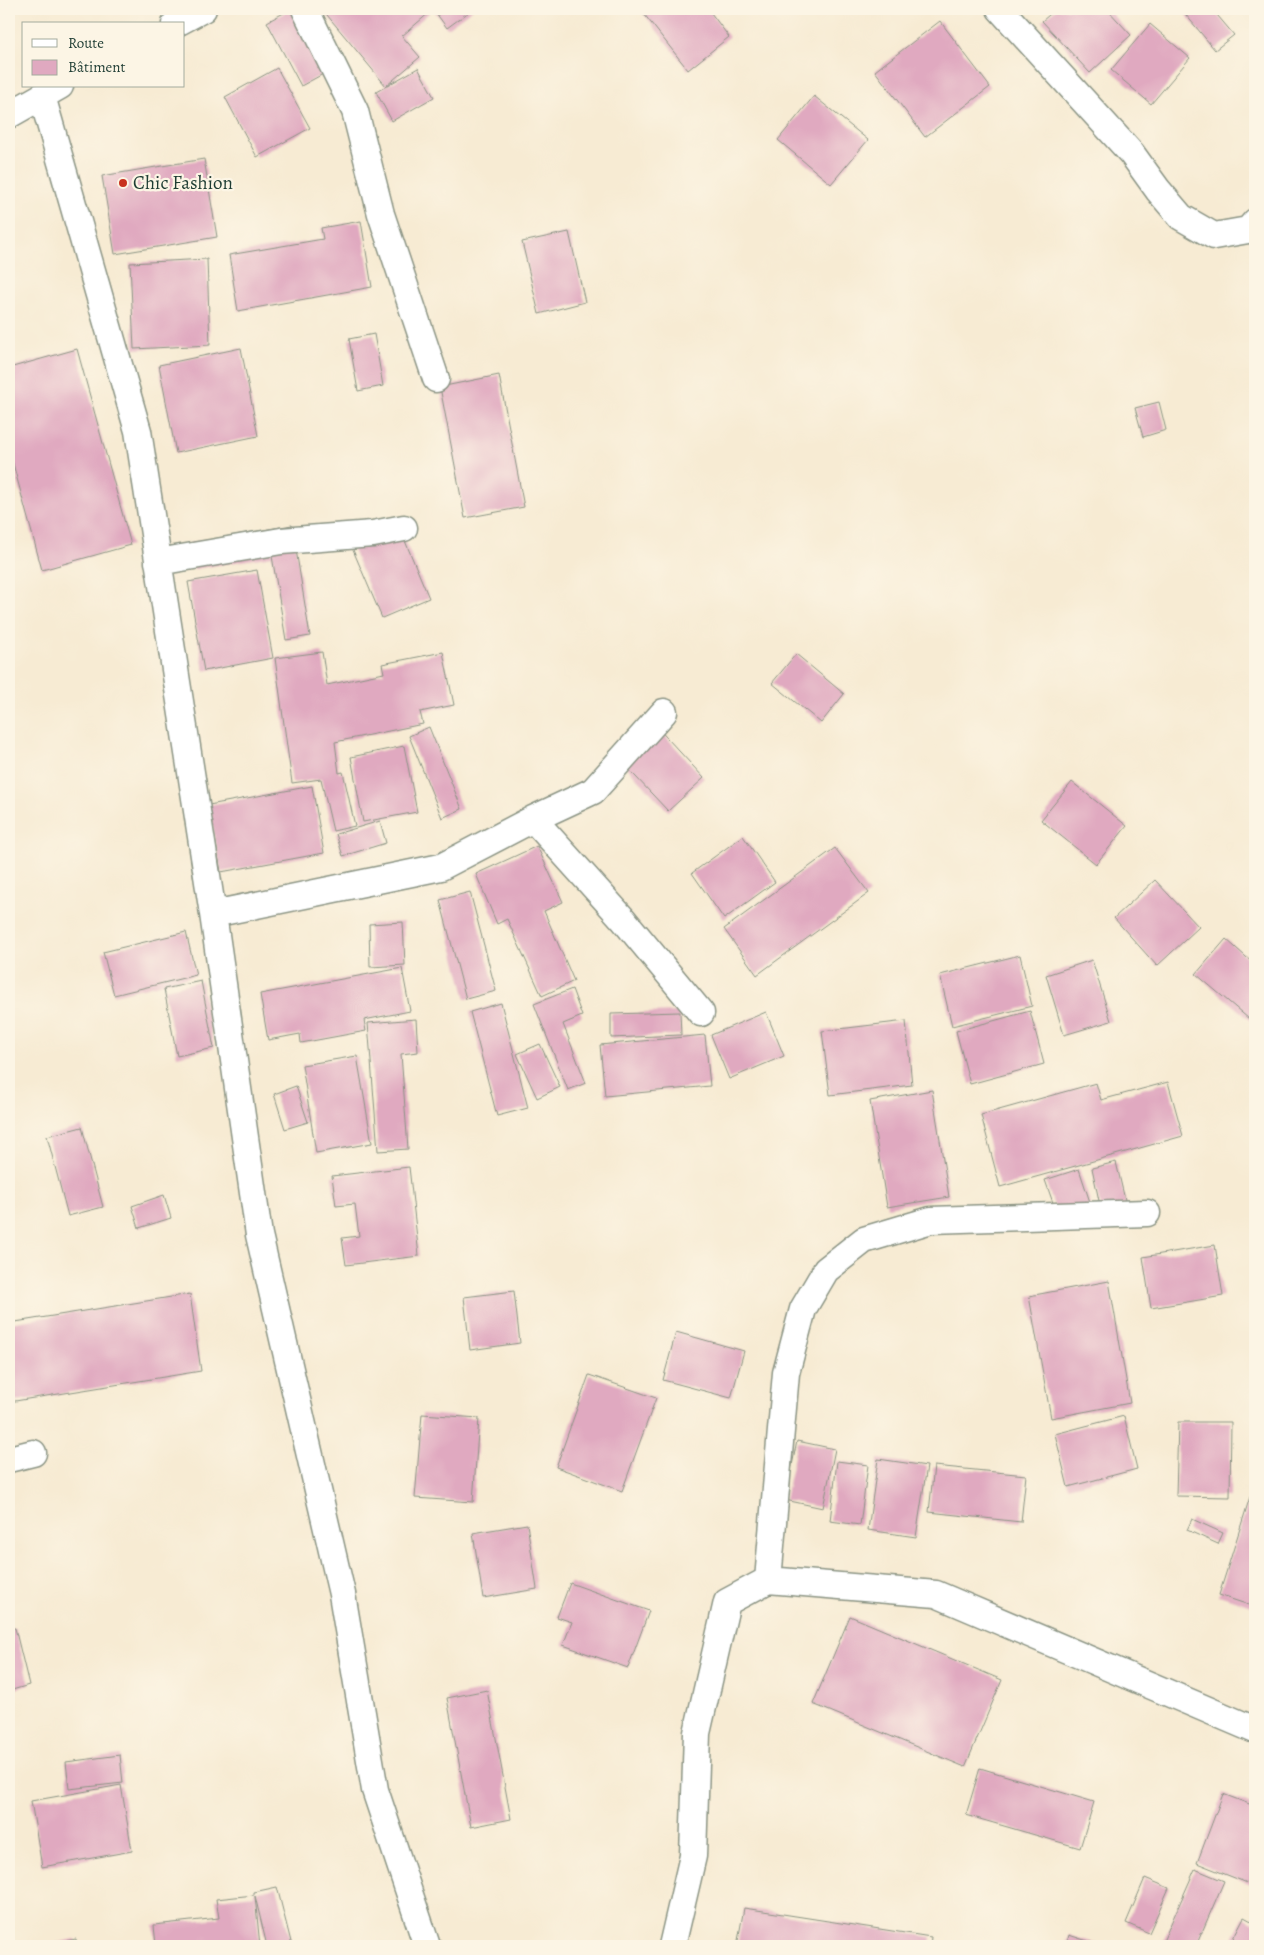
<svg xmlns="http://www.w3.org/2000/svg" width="1264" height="1955" viewBox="0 0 1264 1955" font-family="Alegreya,serif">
  <rect width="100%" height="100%" fill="#fcf5e5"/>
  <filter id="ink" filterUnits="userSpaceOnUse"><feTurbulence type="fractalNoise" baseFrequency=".02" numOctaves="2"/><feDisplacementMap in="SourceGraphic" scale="10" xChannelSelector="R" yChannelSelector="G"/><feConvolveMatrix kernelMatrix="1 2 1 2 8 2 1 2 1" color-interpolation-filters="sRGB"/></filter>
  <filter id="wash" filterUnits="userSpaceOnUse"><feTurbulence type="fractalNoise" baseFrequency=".0096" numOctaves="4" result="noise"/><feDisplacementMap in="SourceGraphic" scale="20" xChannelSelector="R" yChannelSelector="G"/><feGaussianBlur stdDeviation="1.12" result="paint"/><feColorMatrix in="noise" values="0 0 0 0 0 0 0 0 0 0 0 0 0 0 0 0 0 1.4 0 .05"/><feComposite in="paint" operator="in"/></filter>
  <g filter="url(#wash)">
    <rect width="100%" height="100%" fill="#f7ebd3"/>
    <g id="blocks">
      <path fill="#e0a9c0" d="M291 9H302L334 68 301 86 267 22Z
        M322 9H427L430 12 402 36 420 57 386 86Z
        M433 9H473L447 28Z
        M640 9H708L729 37 688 70Z
        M1056 9H1107L1131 35 1090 73 1042 21Z
        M1181 9H1212L1234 35 1215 50Z
        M940 21 990 87 925 137 875 71Z
        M1150 24 1190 58 1151 104 1111 70Z
        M277 68 310 128 257 157 225 97Z
        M418 68 434 97 392 121 376 92Z
        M814 96 868 140 831 184 778 140Z
        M204 159 217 237 115 254 102 176Z
        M361 221 372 287 238 311 229 255 323 239 321 228Z
        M569 232 585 302 539 314 522 242Z
        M207 259 210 345 134 349 130 263Z
        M374 334 383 386 358 391 349 339Z
        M241 348 258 436 176 453 159 365Z
        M77 349 131 545 42 570 9 449V368Z
        M499 375 524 507 465 518 440 387Z
        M1159 402 1166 430 1143 437 1135 408Z
        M395 517 429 598 382 618 347 536Z
        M292 525 310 636 286 640 272 556 194 569 190 543Z
        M257 570 273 658 204 671 188 582Z
        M322 652 327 685 384 673 382 664 443 652 454 705 420 712 423 724 335 742 339 773 343 772 355 826 333 831 321 779 292 783 275 658Z
        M796 654 844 694 821 723 772 683Z
        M655 725 704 778 668 811 619 759Z
        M429 727 462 809 442 818 409 736Z
        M404 746 417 812 363 822 351 757Z
        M1072 782 1127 826 1096 864 1041 820Z
        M312 786 324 853 221 872 209 805Z
        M380 821 386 843 343 856 336 834Z
        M743 836 775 882 724 919 692 873Z
        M537 846 563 902 544 911 574 981 542 996 507 919 497 924 476 874Z
        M835 848 869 893 757 975 724 929Z
        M1155 880 1199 927 1157 966 1114 918Z
        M470 892 496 991 466 999 440 900Z
        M403 922 405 965 370 967 369 924Z
        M186 932 196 975 114 995 103 952Z
        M1226 939 1255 965V1024L1196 974Z
        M1020 955 1032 1006 952 1026 940 975Z
        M1092 960 1111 1021 1064 1035 1046 975Z
        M402 968 410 1011 364 1020 366 1031 301 1043 300 1034 268 1040 260 994Z
        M201 981 214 1048 177 1056 164 989Z
        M572 989 582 1016 563 1024 586 1083 568 1090 534 1004Z
        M501 1003 528 1108 497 1116 470 1012Z
        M1030 1011 1044 1064 970 1084 956 1031Z
        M680 1012 681 1035 611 1038V1014Z
        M766 1012 784 1056 729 1079 711 1035Z
        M416 1019 418 1052 401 1054 408 1149 378 1151 368 1023Z
        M906 1021 912 1085 830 1095 822 1031Z
        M705 1035 710 1086 605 1096 600 1045Z
        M540 1044 560 1087 537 1098 517 1054Z
        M357 1056 372 1143 316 1153 302 1065Z
        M1168 1082 1183 1136 1000 1187 981 1115 1096 1083 1101 1100Z
        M296 1086 308 1122 285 1129 274 1094Z
        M932 1090 949 1197 887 1207 870 1101Z
        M82 1127 103 1207 68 1216 47 1136Z
        M1116 1162 1126 1204 1101 1210 1092 1168Z
        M409 1167 419 1256 346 1265 342 1238 359 1236 355 1204 336 1206 332 1176Z
        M1079 1169 1091 1205 1058 1217 1045 1180Z
        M164 1195 171 1218 139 1228 132 1206Z
        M1215 1245 1223 1296 1151 1308 1143 1257Z
        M1109 1281 1130 1403 1051 1418 1029 1296Z
        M514 1291 520 1343 470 1350 464 1297Z
        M190 1294 201 1371 9 1402V1323Z
        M676 1332 744 1351 731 1398 663 1380Z
        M589 1375 656 1398 622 1491 556 1467Z
        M422 1414 479 1418 473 1502 415 1498Z
        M1124 1416 1137 1469 1068 1487 1055 1434Z
        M1178 1422H1231L1230 1497 1176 1496Z
        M797 1441 835 1449 823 1508 785 1500Z
        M878 1459 927 1466 916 1537 868 1530Z
        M837 1461 868 1465 860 1525 830 1521Z
        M934 1466 1026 1475 1021 1522 929 1512Z
        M1255 1481V1607L1219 1595Z
        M1192 1519 1223 1533 1218 1544 1187 1530Z
        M527 1524 537 1589 483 1598 473 1533Z
        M570 1583 649 1611 628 1668 563 1645 572 1622 557 1617Z
        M850 1616 1002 1680 965 1767 813 1704Z
        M15 1628 29 1685 9 1691V1629Z
        M487 1690 511 1819 471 1827 447 1698Z
        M120 1755 123 1783 69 1789 66 1762Z
        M980 1768 1094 1802 1080 1848 966 1815Z
        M121 1785 132 1851 42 1867 31 1801Z
        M1223 1794 1252 1805 1255 1796V1886L1197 1863Z
        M1195 1869 1224 1881 1196 1946H1161Z
        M1145 1878 1169 1888 1149 1933 1126 1923Z
        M277 1887 292 1946H267L255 1896 260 1946H156L154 1925 219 1918 216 1899 254 1895V1892Z
        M744 1908 931 1937 930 1946H737Z
        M1244 1917 1255 1923V1943L1254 1946H1229Z
        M1069 1935 1103 1946H1066Z
        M76 1939 77 1946H45V1945Z"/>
    </g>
  </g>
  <g filter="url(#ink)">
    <use href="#blocks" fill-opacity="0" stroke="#8b9484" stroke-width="1"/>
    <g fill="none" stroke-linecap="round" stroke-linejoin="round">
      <g stroke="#8b9484" stroke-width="29">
        <path id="street" d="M305 9 355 111 381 214 436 379
          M1000 9 1132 154 1158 190 1181 217 1214 236 1248 230 1255 222
          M175 24 203 9
          M42 96 138 431 213 914 259 1235 342 1594 375 1790 427 1946
          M9 115 60 86
          M158 562 281 541 373 534 404 528
          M533 819 623 919 701 1013
          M213 914 441 867 533 819 593 791 664 712
          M9 1459 33 1453
          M768 1580 936 1594 1255 1730
          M672 1946 693 1856 697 1733 727 1602 768 1580 786 1373 803 1309 826 1270 864 1240 931 1220 1147 1213"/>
      </g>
      <use href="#street" stroke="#fff" stroke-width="26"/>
    </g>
  </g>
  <circle fill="#c8321e" stroke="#fcf5e5" stroke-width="2" cx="123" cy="183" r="5"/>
  <g text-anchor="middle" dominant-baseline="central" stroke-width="4.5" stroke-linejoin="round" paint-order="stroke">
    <g font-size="19" fill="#1f3d34" stroke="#fcf5e5" text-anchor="start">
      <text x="133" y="183">Chic Fashion</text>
    </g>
  </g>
  <rect width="1264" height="1955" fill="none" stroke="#fcf5e5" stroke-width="30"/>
  <rect x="22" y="22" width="162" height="65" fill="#fcf5e5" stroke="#a4ab9e"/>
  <rect x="32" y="39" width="25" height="8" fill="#ffffff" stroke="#a4ab9e"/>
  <text x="68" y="48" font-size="15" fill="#1f3d34">Route</text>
  <rect x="32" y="60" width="25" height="15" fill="#e0a9c0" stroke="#a4ab9e"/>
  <text x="68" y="72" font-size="15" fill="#1f3d34">Bâtiment</text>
</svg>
